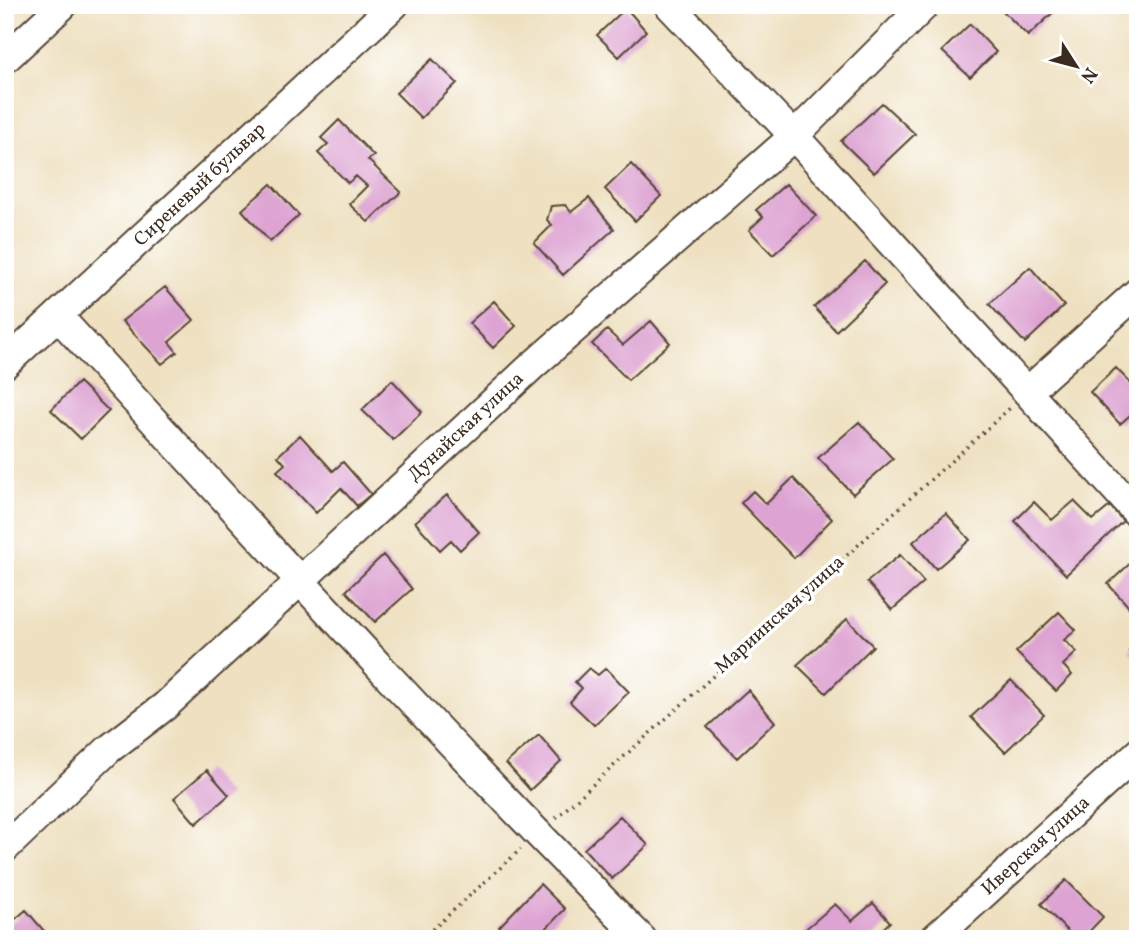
<svg xmlns="http://www.w3.org/2000/svg" width="1143" height="944" viewBox="0 0 1143 944" font-family="Vollkorn,serif">
  <rect width="100%" height="100%" fill="#fff"/>
  <filter id="ink" filterUnits="userSpaceOnUse"><feTurbulence type="fractalNoise" baseFrequency=".0143" numOctaves="2"/><feDisplacementMap in="SourceGraphic" scale="14" xChannelSelector="R" yChannelSelector="G"/><feConvolveMatrix kernelMatrix="1 2 1 2 8 2 1 2 1" color-interpolation-filters="sRGB"/></filter>
  <filter id="wash" filterUnits="userSpaceOnUse"><feTurbulence type="fractalNoise" baseFrequency=".00686" numOctaves="4" result="noise"/><feDisplacementMap in="SourceGraphic" scale="28" xChannelSelector="R" yChannelSelector="G"/><feGaussianBlur stdDeviation="1.57" result="paint"/><feColorMatrix in="noise" values="0 0 0 0 0 0 0 0 0 0 0 0 0 0 0 0 0 1.4 0 .05"/><feComposite in="paint" operator="in"/></filter>
  <g filter="url(#wash)">
    <rect width="100%" height="100%" fill="#eee0c0"/>
    <g id="blocks">
      <path fill="#dda3d2" d="M997 5H1061L1028 36Z
        M626 8 646 31 619 57 597 35Z
        M970 24 996 52 970 77 942 51Z
        M432 59 457 83 421 118 396 93Z
        M882 103 915 134 874 173 841 141Z
        M339 120 374 156 368 160 401 192 368 222 349 204 367 186 356 176 348 183 318 153 328 144 321 138Z
        M631 164 661 196 635 221 605 189Z
        M271 184 299 215 270 242 242 210Z
        M786 184 816 216 773 255 749 230 763 217 756 210Z
        M589 198 614 229 563 275 534 243 552 225 547 220 551 206 565 205 571 212Z
        M865 261 885 284 836 331 814 307Z
        M1030 267 1064 306 1025 343 989 304Z
        M165 287 194 320 169 342 177 352 162 364 122 321Z
        M494 301 516 326 493 348 469 323Z
        M651 321 670 343 628 380 592 344 607 330 623 345Z
        M1116 368 1138 391V408L1120 424 1090 392Z
        M392 380 422 412 393 440 362 410Z
        M79 382 109 411 81 439 51 410Z
        M859 422 893 459 853 494 818 458Z
        M300 435 333 471 343 462 371 494 357 506 341 488 316 513 277 471 285 464 278 456Z
        M793 478 832 519 794 558 741 503 753 491 766 504Z
        M447 495 479 532 460 550 451 540 440 550 415 522Z
        M1074 501 1093 520 1110 506 1123 521 1066 575 1015 521 1034 502 1052 520Z
        M946 513 970 540 936 569 913 542Z
        M383 555 412 589 375 622 346 591Z
        M900 555 924 582 892 610 867 582Z
        M1138 556V600L1130 608 1108 584Z
        M1059 612 1076 630 1064 640 1077 652 1063 665 1072 675 1056 691 1016 652Z
        M847 619 873 646 826 693 797 665Z
        M1138 643V660L1129 651Z
        M589 668 598 675 606 668 629 692 594 725 570 702 582 688 575 682Z
        M1011 680 1044 715 1005 752 971 717Z
        M748 690 775 722 737 758 707 727Z
        M539 735 561 761 530 790 506 763Z
        M207 770 229 795 196 824 174 798Z
        M620 816 648 845 612 879 584 849Z
        M1066 880 1103 917 1082 939H1075L1041 904Z
        M540 884 565 909 536 939H512L499 927Z
        M873 903 890 922 872 939H808L802 932 835 904 852 921Z
        M26 910 50 938 49 939H15L5 928Z"/>
    </g>
  </g>
  <g filter="url(#ink)">
    <use href="#blocks" fill-opacity="0" stroke="#564536" stroke-width="2"/>
    <g fill="none" stroke-linecap="round" stroke-linejoin="round">
      <g stroke="#564536" stroke-width="32">
        <path id="minor" d="M669 5 794 136 1138 514
          M5 59 63 5
          M58 316C250 526 440 738 642 939
          M5 364 394 5
          M1027 392 1138 292
          M5 848 109 749 165 706 532 366 794 136 925 5
          M934 939 1138 753"/>
      </g>
      <path stroke="#564536" stroke-width="3.5" stroke-dasharray="2 5" stroke-linecap="butt" d="M556 818 1010 408
        M422 939 521 849"/>
      <use href="#minor" stroke="#fff" stroke-width="28"/>
    </g>
  </g>
  <g text-anchor="middle" dominant-baseline="central" stroke-width="7" stroke-linejoin="round" paint-order="stroke">
    <g font-size="19" fill="#3b2a1e" stroke="#fff">
      <text transform="translate(200 185) rotate(-43)">Сиреневый бульвар</text>
      <text transform="translate(466 427) rotate(-43)">Дунайская улица</text>
      <text transform="translate(780 615) rotate(-42)">Мариинская улица</text>
      <text transform="translate(1036 846) rotate(-42)">Иверская улица</text>
    </g>
  </g>
  <rect width="1143" height="944" fill="none" stroke="#fff" stroke-width="28"/>
  <g transform="translate(1076 66) rotate(126)" stroke="#ffffff" stroke-width="5" paint-order="stroke">
  <path d="M0-5L12 26L0 18L-12 26Z" fill="#3b2a1e"/>
  <text y="-10" font-size="19" font-weight="bold" text-anchor="middle" fill="#3b2a1e">N</text>
  </g>
</svg>
